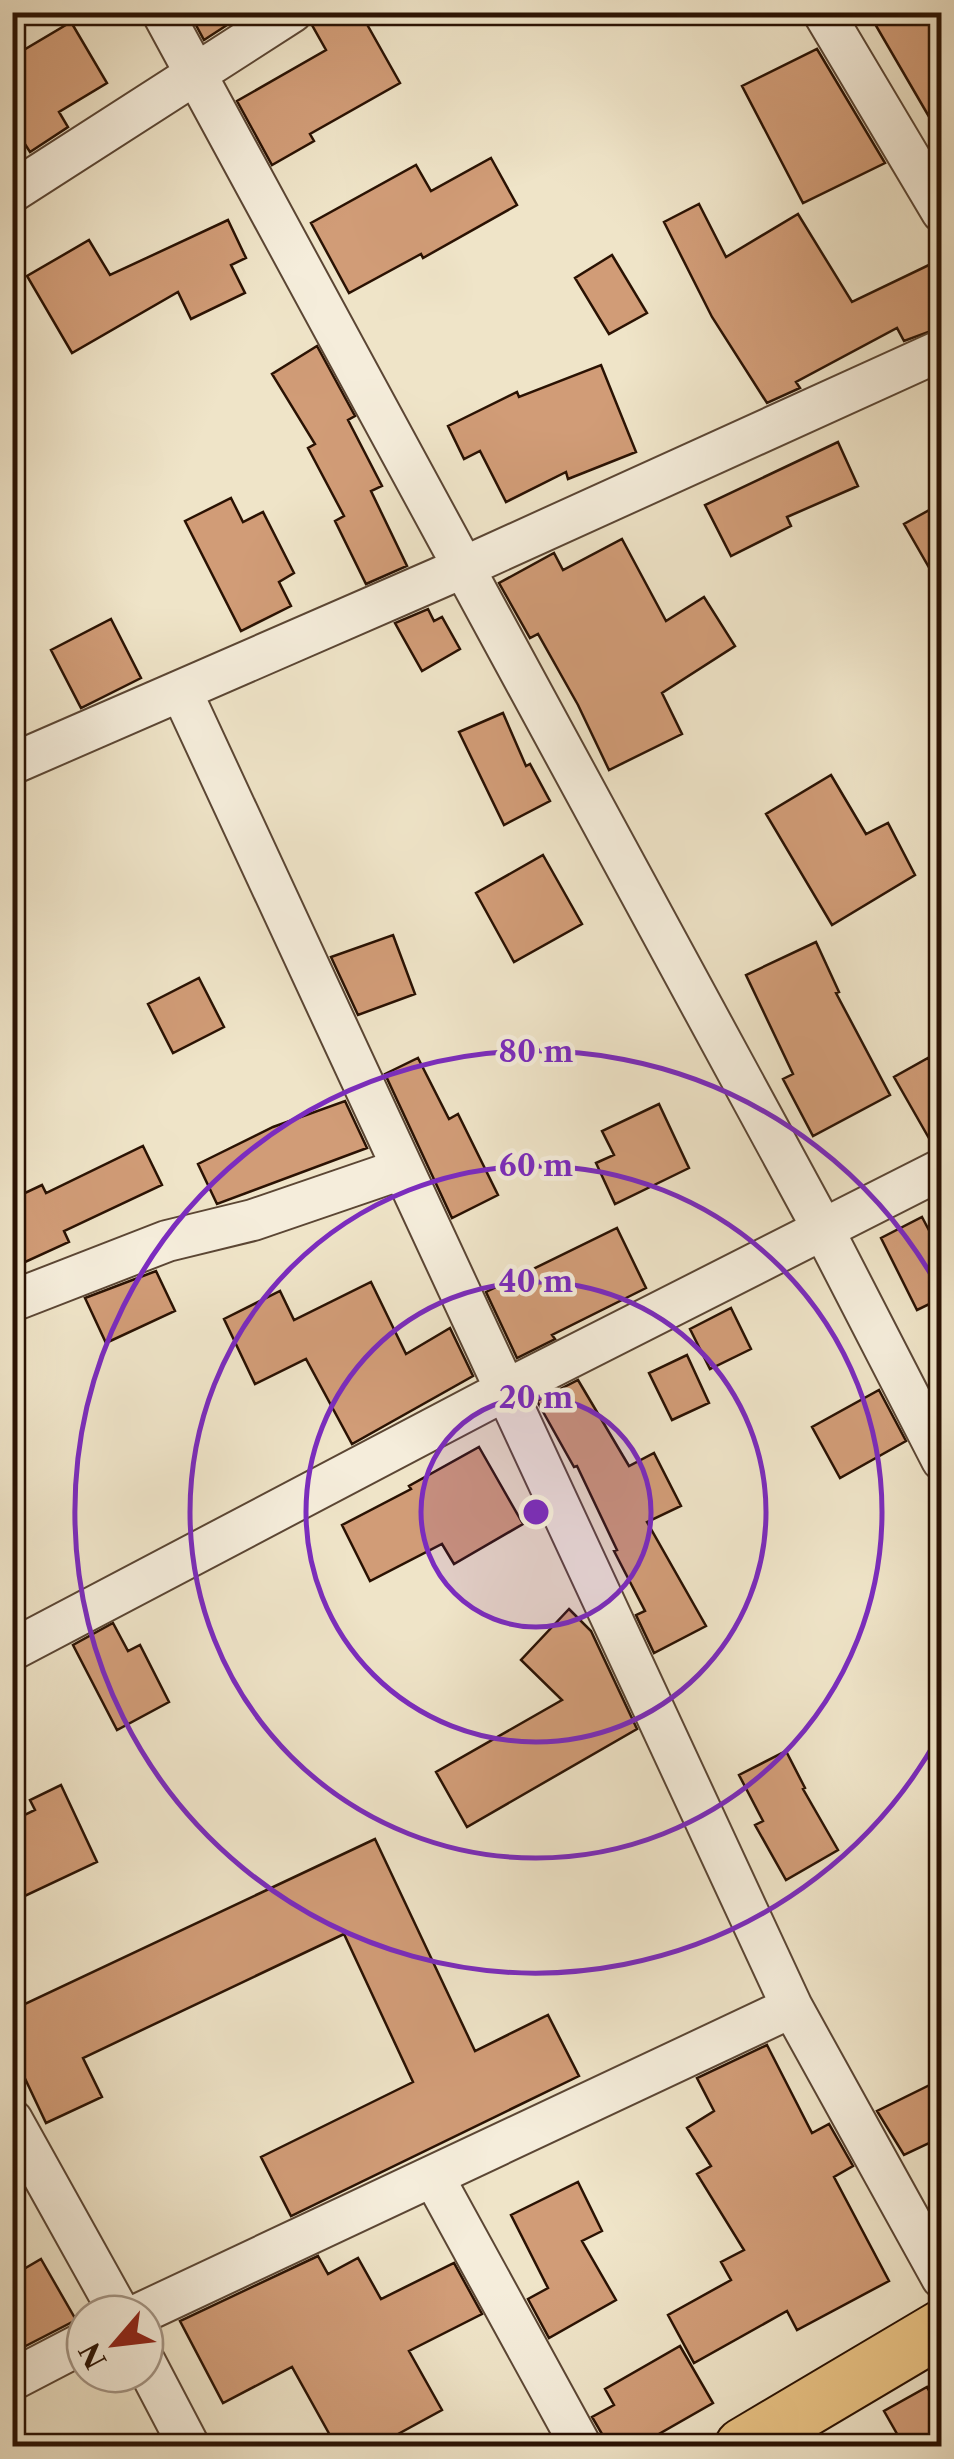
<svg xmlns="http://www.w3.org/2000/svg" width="954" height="2459" viewBox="0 0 954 2459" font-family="'Libre Caslon Text',serif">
  <rect width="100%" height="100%" fill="#efe4c8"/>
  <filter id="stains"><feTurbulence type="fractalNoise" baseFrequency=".002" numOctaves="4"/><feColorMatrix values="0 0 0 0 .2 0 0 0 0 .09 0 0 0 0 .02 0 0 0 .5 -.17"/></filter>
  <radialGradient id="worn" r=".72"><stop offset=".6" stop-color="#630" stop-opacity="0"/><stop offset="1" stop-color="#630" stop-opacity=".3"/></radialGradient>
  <path fill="#d19c77" stroke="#2a1203" stroke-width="2.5" d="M189 12H247L204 40Z
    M316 12H360L400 83 310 134 314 141 272 165 237 101 326 50 312 25Z
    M868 12H942V139Z
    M71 22 107 83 59 112 68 127 30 152 12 124V57Z
    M817 49 885 163 803 203 742 86Z
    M491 158 517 205 423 258 421 254 349 293 311 223 416 165 431 191Z
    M699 204 726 257 798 214 852 302 931 264 942 286V327L904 341 897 328 796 382 800 388 767 403 712 317 664 222Z
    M228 220 246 258 231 265 245 293 191 319 178 292 72 353 27 276 89 240 110 275Z
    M612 255 647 313 609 334 575 278Z
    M317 346 355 416 348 420 382 486 371 491 407 566 366 584 335 521 344 516 308 448 315 444 272 374Z
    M601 365 636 452 568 479 566 472 506 502 480 451 464 459 448 426 517 392 519 397Z
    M838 442 858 486 787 517 791 526 731 556 705 505Z
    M231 498 243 522 263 512 294 573 279 582 291 606 241 631 185 521Z
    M942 503V590L904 524Z
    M622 539 666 621 704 597 735 646 662 693 682 734 609 770 578 705 538 634 530 638 499 583 554 553 563 570Z
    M428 609 434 621 442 617 460 649 422 671 395 623Z
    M111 619 141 678 81 708 51 650Z
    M503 713 526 766 530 764 550 801 504 825 459 732Z
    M831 775 866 834 888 823 915 875 832 925 766 814Z
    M543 855 582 924 514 962 476 893Z
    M393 935 415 994 358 1015 331 957Z
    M816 942 839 992 836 993 890 1095 813 1136 783 1079 793 1074 746 975Z
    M199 978 224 1027 173 1053 148 1004Z
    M418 1058 449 1119 458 1114 498 1195 452 1218 385 1074Z
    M928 1058 942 1081V1146L934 1147 894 1077Z
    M345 1101 367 1148 217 1204 198 1164 273 1127Z
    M659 1104 689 1168 615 1204 596 1163 614 1155 602 1131Z
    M143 1146 162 1185 64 1231 69 1242 12 1268V1199L42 1185 46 1193Z
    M922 1217 942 1255V1298L917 1310 881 1238Z
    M617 1228 646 1288 552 1335 555 1339 517 1358 486 1292Z
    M156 1271 175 1311 106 1343 85 1298Z
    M371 1282 406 1354 450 1328 473 1376 352 1444 306 1359 255 1384 224 1319 280 1291 294 1320Z
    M731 1308 751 1349 710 1369 690 1329Z
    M687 1355 709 1403 672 1420 649 1373Z
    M578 1380 629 1466 654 1453 681 1506 647 1522 706 1626 654 1653 636 1615 645 1611 614 1551 617 1550 577 1466 574 1467 537 1401Z
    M879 1390 906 1441 840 1478 812 1427Z
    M479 1447 523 1524 454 1564 442 1544 370 1581 342 1525 411 1489 409 1486Z
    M569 1609 591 1631 637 1729 467 1827 436 1772 562 1700 521 1660Z
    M113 1623 128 1651 140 1645 169 1702 117 1730 73 1645Z
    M786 1751 805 1788 803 1789 838 1850 786 1880 755 1825 763 1821 739 1775Z
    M61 1785 97 1862 12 1902V1821L35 1810 30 1800Z
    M375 1839 475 2051 548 2015 579 2076 291 2216 261 2157 413 2082 344 1934 83 2058 102 2097 46 2123 12 2051V2010Z
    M767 2045 812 2133 829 2124 853 2166 834 2177 889 2281 797 2330 787 2311 694 2363 668 2315 731 2280 721 2262 744 2250 697 2174 711 2166 687 2128 714 2111 697 2078Z
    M942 2079V2137L904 2155 877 2111Z
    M578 2182 602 2231 582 2241 616 2300 549 2338 528 2299 548 2288 511 2215Z
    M318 2256 328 2274 358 2258 381 2299 454 2263 482 2314 409 2351 442 2410 376 2446H336L292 2367 223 2403 180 2321Z
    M41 2259 76 2320 12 2353V2276Z
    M680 2346 713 2403 659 2434 666 2446H609L592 2417 614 2405 605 2389Z
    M927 2387 942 2412V2446H904L884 2411Z"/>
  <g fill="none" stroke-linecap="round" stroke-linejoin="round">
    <g stroke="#5b4634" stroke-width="44">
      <path id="street" d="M162 12 824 1231 942 1460
        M823 12 942 212
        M12 192 292 12
        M182 693 792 2007 942 2278
        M12 764 462 568 942 350
        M15 1300 167 1241 253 1220 402 1169
        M12 1650 504 1391 942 1169
        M12 2120 120 2314
        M433 2176 581 2446
        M139 2314 792 2007
        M145 2362 189 2446
        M12 2380 85 2342"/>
    </g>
    <g stroke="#2a1203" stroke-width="59">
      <path id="primary" d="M743 2446 942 2328"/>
    </g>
    <use href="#street" stroke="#f5eddb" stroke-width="40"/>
    <use href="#primary" stroke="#e8c284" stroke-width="55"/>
  </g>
  <circle cx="536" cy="1512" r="115" fill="#7b2cbf" fill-opacity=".12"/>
  <g fill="none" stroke="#7b2cbf" stroke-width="5">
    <circle cx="536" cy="1512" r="115"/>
    <circle cx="536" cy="1512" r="230"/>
    <circle cx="536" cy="1512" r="346"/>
    <path d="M941 1732A461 461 0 1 1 941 1292"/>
  </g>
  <circle cx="536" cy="1512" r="15" fill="#7b2cbf" stroke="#f5eddb" stroke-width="5"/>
  <g font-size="30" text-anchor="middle" font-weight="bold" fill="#7b2cbf" stroke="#f5eddb" stroke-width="9" stroke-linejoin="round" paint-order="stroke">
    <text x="536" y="1062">80 m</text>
    <text x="536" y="1176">60 m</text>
    <text x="536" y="1292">40 m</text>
    <text x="536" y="1408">20 m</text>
  </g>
  <rect width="954" height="2459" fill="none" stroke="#efe4c8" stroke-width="50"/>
  <rect x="15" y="15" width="924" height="2429" fill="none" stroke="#2a1203" stroke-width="5"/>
  <rect x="25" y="25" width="904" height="2409" fill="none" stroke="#2a1203" stroke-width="2.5"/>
  <g transform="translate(115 2344) rotate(242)"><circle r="48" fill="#f5eddb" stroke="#a49585" stroke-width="2.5"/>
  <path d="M0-8L18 38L0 25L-18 38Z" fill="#8f2418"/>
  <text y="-15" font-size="28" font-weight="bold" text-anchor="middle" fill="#2a1203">N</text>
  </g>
  <rect width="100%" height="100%" filter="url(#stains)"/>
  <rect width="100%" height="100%" fill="url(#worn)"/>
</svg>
